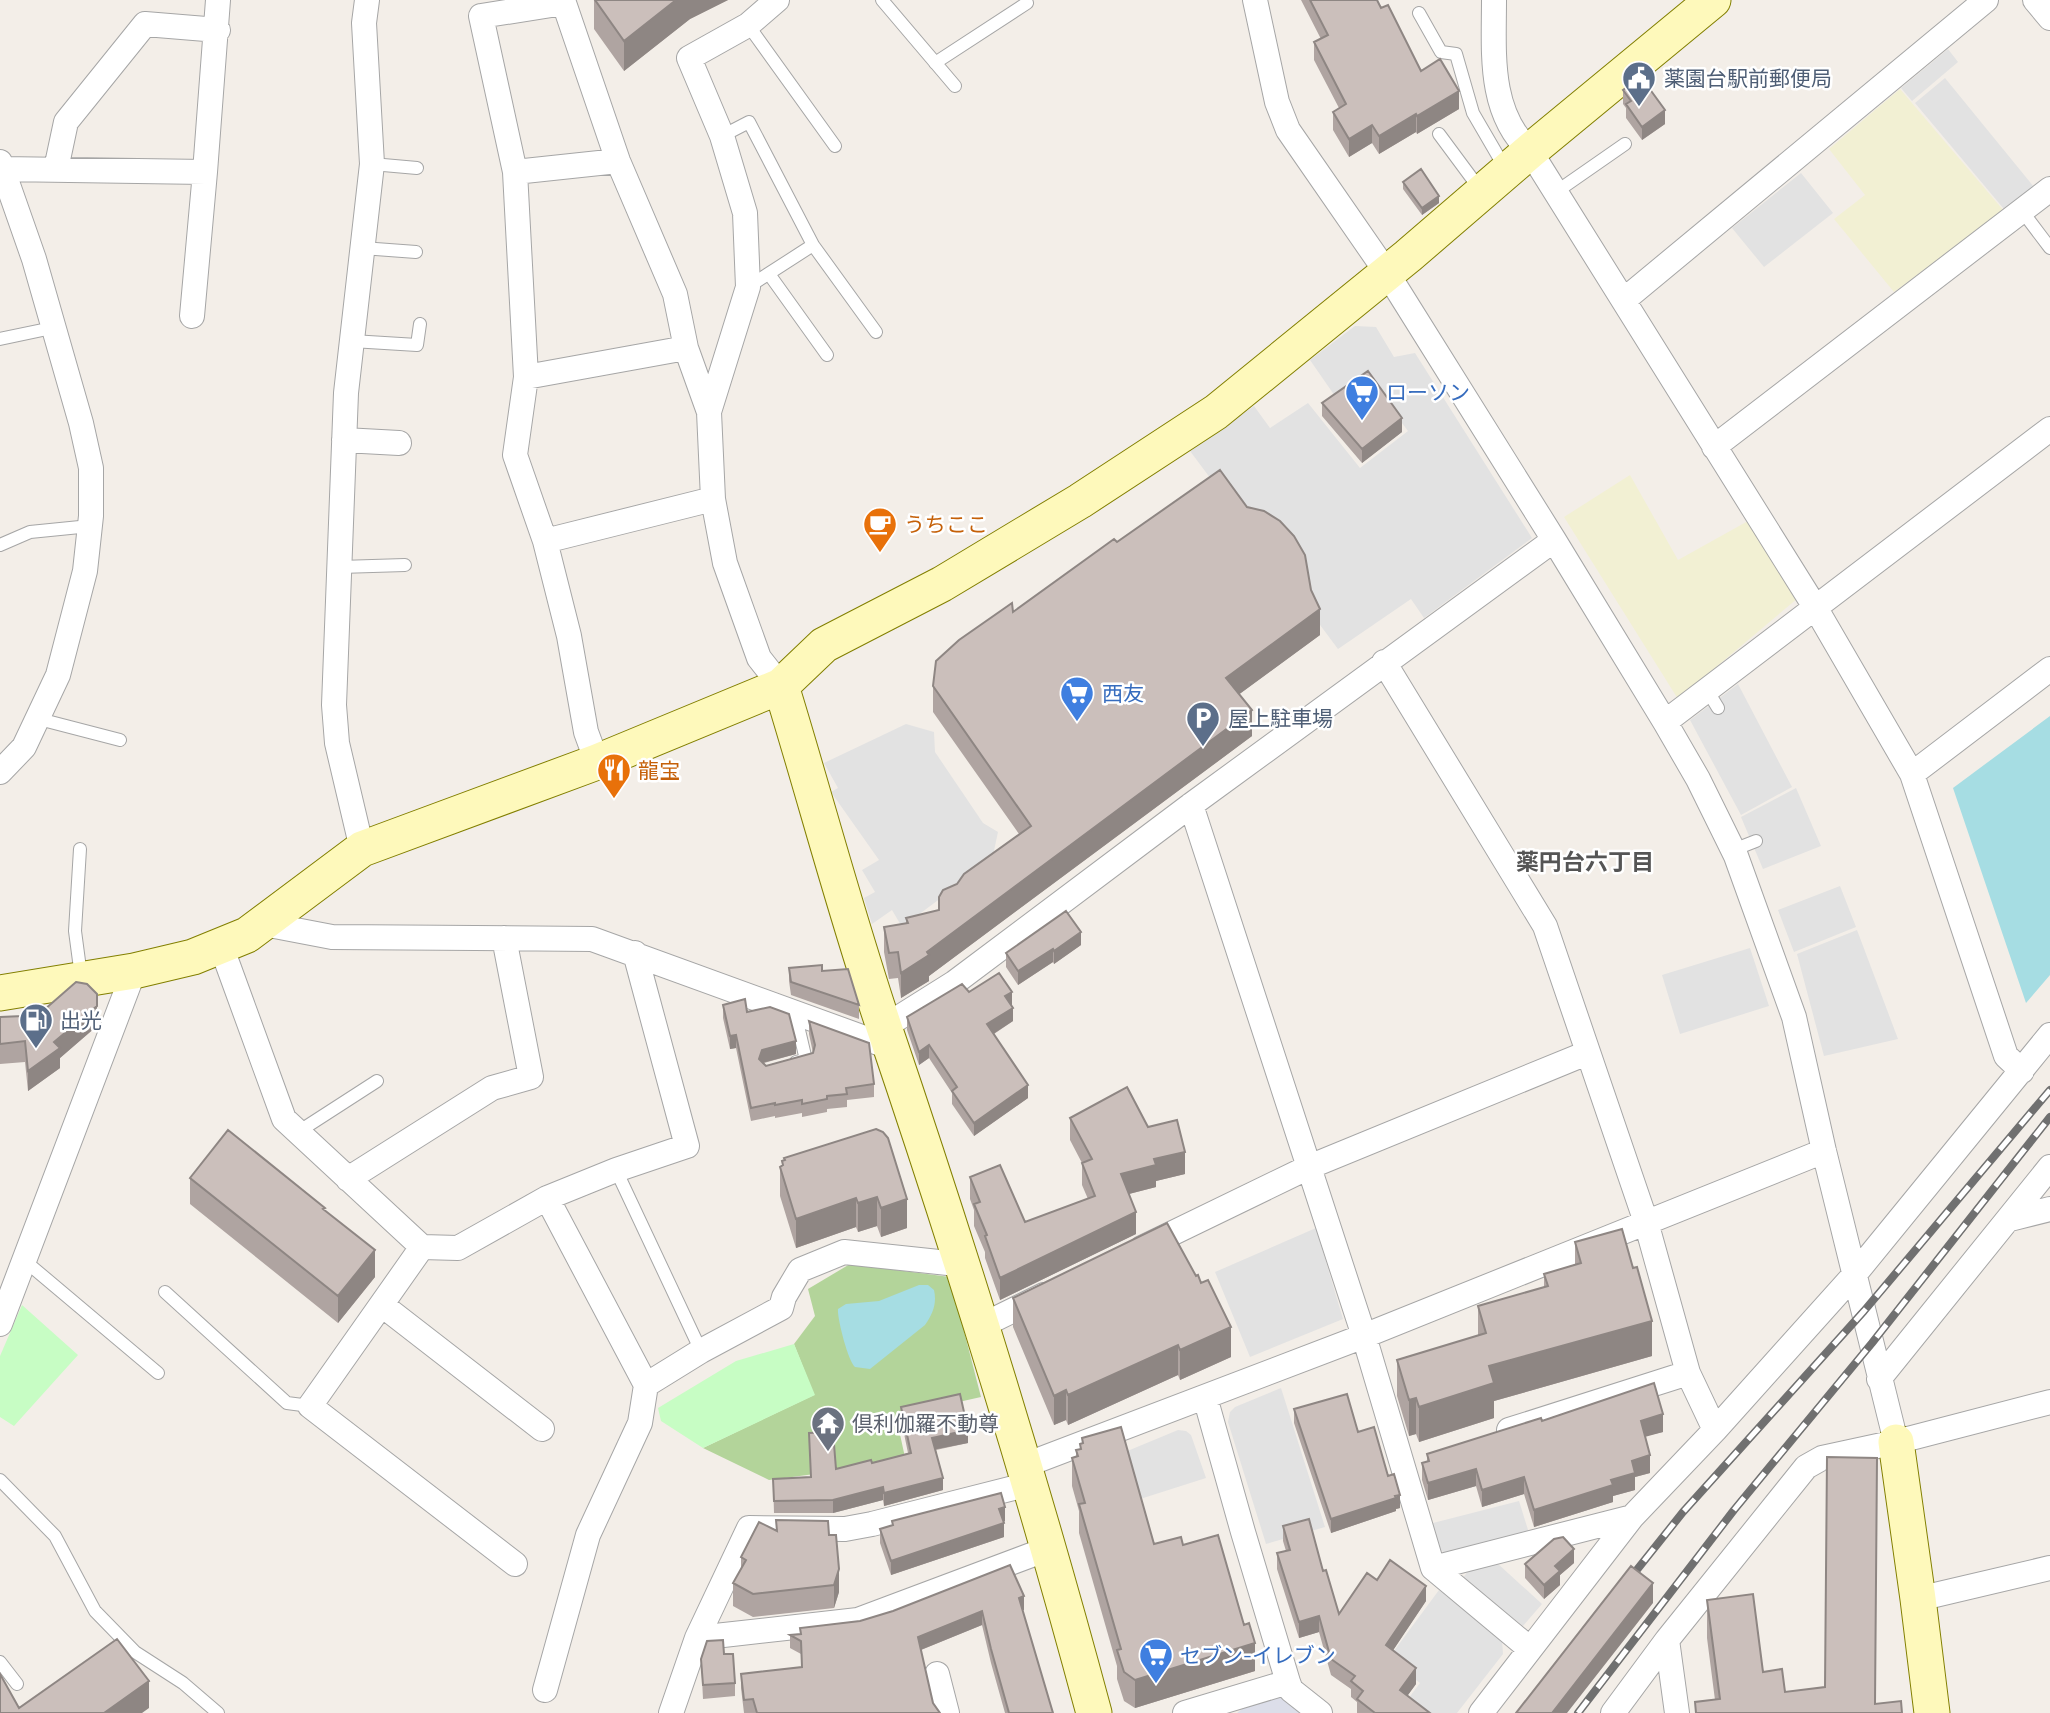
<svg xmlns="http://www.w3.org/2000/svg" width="2050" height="1713" viewBox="0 0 2050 1713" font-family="Manrope,'Noto Sans JP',sans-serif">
  <rect width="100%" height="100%" fill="#f3eee8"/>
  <path fill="#f2f0d3" d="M1900 89 2004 211 1894 292 1834 219 1865 195 1829 149Z
    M1630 475 1678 560 1748 521 1798 598 1678 699 1564 517Z"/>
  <path fill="#b3d49a" d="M850 1264 950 1277 981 1397 896 1416 906 1462 769 1480 703 1448 814 1395 794 1344 815 1316 808 1289Z"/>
  <path fill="#c7fdc4" d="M22 1305 78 1355 14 1426 0 1417V1356Z
    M794 1344 815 1395 703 1448 661 1421 658 1408 736 1361Z"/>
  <path fill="#e2e2e2" d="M1948 49 1958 62 1912 101 1901 88Z
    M1945 78 2034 187 2004 209 1915 103Z
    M1801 173 1833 213 1764 267 1732 228Z
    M1355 326 1376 327 1394 357 1415 353 1532 538 1424 618 1411 599 1338 649 1190 451 1254 406 1270 428 1308 403 1360 468 1408 431 1368 378 1337 399 1310 360Z
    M1738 684 1792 787 1741 815 1690 720Z
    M906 724 934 732 935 752 983 823 998 832 992 860 902 927 892 910 872 924 864 898 875 892 862 870 879 860 831 792 838 788 824 763Z
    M1796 788 1821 846 1763 869 1741 817Z
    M1840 886 1856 927 1794 952 1778 910Z
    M1857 930 1898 1039 1824 1056 1797 954Z
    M1750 948 1769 1006 1680 1034 1662 975Z
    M1316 1228 1343 1319 1250 1357 1215 1272Z
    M1281 1388 1325 1527 1266 1544 1228 1422 1230 1412 1235 1407Z
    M1178 1430 1186 1431 1191 1435 1206 1478 1137 1500 1125 1452Z
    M1519 1501 1529 1533 1446 1554 1439 1549 1433 1523Z
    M1497 1563 1542 1604 1523 1626 1463 1578 1470 1568Z
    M1439 1590 1502 1640 1503 1654 1457 1713H1418L1405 1703 1420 1683 1388 1659Z"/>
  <path fill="#dcdee9" d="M1277 1694 1303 1713H1237L1251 1702Z"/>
  <path fill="#a6dde3" d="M2050 716V975L2026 1003 1953 788Z
    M919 1285H928L934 1290C937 1303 933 1314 925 1325L870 1369 855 1367C848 1361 837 1318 838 1309L846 1304 879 1301Z"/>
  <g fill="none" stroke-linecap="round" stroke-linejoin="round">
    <g stroke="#a6a6a6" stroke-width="14">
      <path id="lane" d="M882 0 955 86
        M1419 13 1441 52 1456 54 1473 113 1505 168
        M748 25 835 146
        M935 63 1027 3
        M1439 134 1482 192
        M722 136 749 122 813 245 876 332
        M372 164 417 168
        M1556 192 1625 144
        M2022 211 2050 248
        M362 248 416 252
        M769 274 827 355
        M748 287 813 245
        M0 339 52 328
        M352 341 417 345 420 324
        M0 545 30 532 90 526
        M340 567 405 565
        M1707 690 1718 708
        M39 719 120 740
        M80 849 75 931 81 976
        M1733 850 1756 841
        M795 1013 806 1060 796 1062
        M298 1132 377 1081
        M616 1170 701 1351
        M25 1261 158 1373
        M165 1292 287 1403 310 1406
        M0 1480 55 1536 95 1611 135 1652 183 1683 218 1713
        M0 1662 17 1684"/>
    </g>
    <g stroke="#a6a6a6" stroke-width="26">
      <path id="street" d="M1255 0 1277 102 1288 130 1387 273 1554 540 1665 722 1698 779 1736 856 1794 1017 1824 1151 1896 1442
        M1494 0C1494 52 1488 112 1530 151L1815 607 1912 774 2006 1056 2022 1071
        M2035 0 2050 18
        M0 162 34 259 81 423 91 468V516L85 571 58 675 24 747 0 772
        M2 169 205 172 218 0
        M56 169 66 122 145 24 218 30
        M515 172 618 161
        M1624 300 1986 0
        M192 316 205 172
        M526 377 686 348
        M709 412 748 287 745 213 722 136 689 58 748 25 777 0
        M344 440 399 443
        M1714 447 2050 189
        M545 541 713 499
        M1384 662 1545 926 1646 1222 1688 1373 1715 1430
        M1665 722 2050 429
        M597 762 586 732 569 636 545 541 515 455 526 377 515 172 481 16 564 3 618 161 675 294 686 348 709 412 713 499 725 563 759 658 781 686
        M1912 774 2050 669
        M1191 805 1364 1336 1433 1568 1530 1649
        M362 849 337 743 334 705 346 393 372 164 364 23 367 0
        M264 924 332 937 592 939 892 1048
        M221 946 284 1119 422 1247 458 1248 547 1198 616 1170 687 1146 635 953
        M884 1027 954 983 1191 805 1554 540
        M348 1179 492 1088 531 1077 504 938
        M547 1198 646 1385
        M2010 1219 2050 1209
        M422 1247 310 1406 515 1564
        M1142 1248 1309 1167 1587 1053
        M382 1305 542 1429
        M0 1324 134 971
        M981 1326 1044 1295
        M1879 1379 2050 1167
        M1205 1397 1243 1532 1288 1682 1291 1690 1320 1713
        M1509 1430 1688 1373
        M1023 1466 1364 1336 1824 1151
        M1433 1568 1632 1517
        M1918 1599 2050 1568
        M697 1638 858 1620 1050 1548
        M1667 1640 1677 1713
        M937 1674 947 1713
        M545 1690 588 1535 640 1423 646 1385 701 1351 781 1308 784 1297 800 1270 844 1252 948 1263 962 1260
        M671 1713 697 1638 749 1528 845 1529 872 1524 1029 1484
        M1185 1713 1288 1682
        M1481 1713 1632 1517 1715 1430 1855 1274 2050 1035
        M1613 1713 1667 1640 1806 1467 1822 1458 1896 1442 2050 1402"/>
    </g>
    <g stroke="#827f00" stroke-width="37">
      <path id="secondary" d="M781 686C816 800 846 915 884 1027 961 1254 1032 1482 1094 1713
        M0 993 134 971 193 957 247 935 362 849 597 762 781 686 824 645 942 584 1080 501 1216 412 1408 256 1530 151 1713 0
        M1896 1442 1918 1599 1932 1713"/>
    </g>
    <use href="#lane" stroke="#fff" stroke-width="12"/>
    <use href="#street" stroke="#fff" stroke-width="24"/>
    <use href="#secondary" stroke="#fef9bb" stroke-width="35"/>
    <g stroke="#707070" stroke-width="8">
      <path id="rail" d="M1624 1586 1683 1512 1864 1311 2050 1090
        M1578 1713 1734 1510 1872 1343 2050 1117"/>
    </g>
    <use href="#rail" stroke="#fff" stroke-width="5" stroke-dasharray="16" stroke-linecap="butt"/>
  </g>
  <path fill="#afa4a1" d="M594 0H728L690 19 624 71 594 29Z
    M1301 0H1377L1421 71 1459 109 1417 134 1416 132 1379 154 1372 143 1349 157 1333 130V112L1339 108 1314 60V42L1321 39Z
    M1623 90 1665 124 1642 140 1626 118V108L1623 104Z
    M1403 182 1439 203 1422 215 1403 189Z
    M1322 403 1402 432 1362 463 1322 416Z
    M1117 542 1320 635 1239 694 1252 736 929 976V981L901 998 898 978 889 979 884 952V927L906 923V918L939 910 957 884 1019 834 933 712V686L1013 612Z
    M1081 945 1054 964 1053 962 1018 985 1006 967V953Z
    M789 968 822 971 859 1005V1019L791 995 789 981Z
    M969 992 1012 1006 1013 1021 994 1034 1028 1098 974 1136 952 1104V1093L929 1058 919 1065 907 1030V1017Z
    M723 1005 747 1012 796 1054 764 1063 766 1066 813 1053 809 1034V1021L874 1084V1097L847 1100V1107L827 1109V1112L802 1117V1113L775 1118V1116L751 1121 736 1048 730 1049 723 1018Z
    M0 1017H36L97 1026 60 1058V1068L28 1091 25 1062 0 1064Z
    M1070 1118 1148 1127 1185 1174 1156 1181V1187L1129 1194 1136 1234 1000 1300 985 1258V1252L974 1226V1210L970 1199V1177L1025 1222 1088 1199 1082 1185V1163L1070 1140Z
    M876 1129 907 1228 881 1237 877 1226 858 1232 856 1227 796 1248 780 1196V1167L782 1166V1161H784V1158Z
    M190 1178 325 1210 375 1277 338 1323 190 1204Z
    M1575 1242 1652 1356 1494 1401V1418L1419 1442 1416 1434 1409 1436 1397 1396V1360L1478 1336V1306L1544 1287V1274L1575 1265Z
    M1013 1298 1231 1357 1180 1380 1178 1375 1068 1425 1066 1420 1054 1425 1013 1327Z
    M901 1407 968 1443 936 1450 943 1490 884 1506 883 1500 833 1513H774L773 1479 811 1477 809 1433 836 1469 872 1463 908 1453 901 1419Z
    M1294 1409 1358 1432 1388 1476 1400 1508 1396 1509V1511L1331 1533 1294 1423Z
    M1542 1421 1663 1432 1645 1436 1650 1473 1635 1477V1490L1613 1496V1502L1534 1527 1524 1494 1482 1507 1476 1486 1428 1500 1422 1480V1463L1427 1462V1454Z
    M1082 1438 1154 1544 1183 1545 1255 1671 1135 1708 1124 1701 1117 1679V1666L1079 1533V1511L1072 1486V1458L1076 1457V1450L1080 1449V1444L1082 1443Z
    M776 1520 829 1535 839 1592 834 1608 753 1617 733 1606V1583L741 1569V1557L776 1531Z
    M892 1521H1005L1003 1522 1004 1537 891 1575 880 1543V1529L892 1525Z
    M1283 1526 1323 1571 1339 1614 1377 1580 1426 1601 1393 1650 1416 1684 1407 1696 1430 1713H1357V1702L1351 1697V1689L1331 1675 1319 1632 1299 1638 1277 1569V1553L1286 1551 1283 1541Z
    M1574 1563 1560 1575V1585L1544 1599 1525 1578V1564Z
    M1707 1600 1763 1672 1785 1692 1875 1704 1902 1713H1695V1702L1715 1700 1707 1638Z
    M1022 1610 1053 1713H1005L991 1663 982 1625 921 1650 933 1703 940 1713H744L741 1688V1674L802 1667 801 1654 790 1648V1635L800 1634V1628L1024 1610Z
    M701 1659 735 1683V1696L703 1699Z"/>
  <path fill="#8e8683" d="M676 0H728L690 19 624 71V41Z
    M1459 91V109L1417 134V116Z
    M1665 110V124L1642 140V127Z
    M1416 114V132L1379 154V136Z
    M1372 125V143L1349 157V139Z
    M1439 196V203L1422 215V208Z
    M1402 418V432L1362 463V449Z
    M1320 609V635L1226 704V678Z
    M1252 710V736L929 976V981L901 998V973L927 952Z
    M1081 932V945L1054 964V951Z
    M1053 949V962L1018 985V971Z
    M1012 992V1006L1005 996Z
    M97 1006V1026L60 1058V1068L28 1091V1071L54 1042Z
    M1013 1008V1021L987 1038V1024Z
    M736 1035V1048L730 1049V1036Z
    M796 1041V1054L762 1063 759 1059 762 1050Z
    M929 1045V1058L919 1065V1052Z
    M1028 1085V1098L974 1136V1123Z
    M1185 1152V1174L1156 1181V1187L1121 1196V1174L1154 1159Z
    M877 1197V1226L858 1232V1203Z
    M856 1198V1227L796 1248V1219Z
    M907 1199V1228L881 1237V1208Z
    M1136 1212V1234L1000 1300V1278Z
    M375 1250V1277L338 1323V1296Z
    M1652 1321V1356L1494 1401V1418L1419 1442V1407L1489 1366Z
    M1231 1327V1357L1180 1380V1350Z
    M1178 1345V1375L1068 1425V1395Z
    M1066 1390V1420L1054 1425V1396Z
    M1416 1398V1434L1409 1436V1400Z
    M1663 1414V1432L1641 1438V1421Z
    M968 1430V1443L932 1450V1438Z
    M1650 1455V1473L1635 1477V1490L1613 1496V1502L1534 1527V1510L1611 1480 1632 1461Z
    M1476 1469V1486L1428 1500V1483Z
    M1524 1477V1494L1482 1507V1490Z
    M943 1478V1490L884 1506V1493Z
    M883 1487V1500L833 1513V1500Z
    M1400 1495V1508L1396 1509V1511L1331 1533V1519Z
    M1005 1507V1521L999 1523V1509Z
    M1004 1523V1537L891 1575V1561Z
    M1574 1549V1563L1560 1575V1585L1544 1599V1585L1555 1566Z
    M839 1569V1592L834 1608V1585Z
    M1653 1583V1603L1567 1713H1552Z
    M1426 1586V1601L1386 1661V1645Z
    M1024 1596V1610L1019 1612V1598Z
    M982 1611V1625L918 1651V1637Z
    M1319 1616V1632L1299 1638V1622Z
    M1255 1643V1671L1135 1708V1680Z
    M1416 1668V1684L1400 1706V1690Z
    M149 1681V1708L142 1713H104Z"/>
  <path fill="#cbbfbb" stroke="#8e8683" stroke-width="2" d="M595 0H676L624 41Z
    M1310 0H1377L1381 8 1388 5 1421 71 1440 59 1459 91 1417 116 1416 114 1379 136 1372 125 1349 139 1333 112 1346 104 1314 42 1328 35Z
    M1641 77 1665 110 1642 127 1626 104 1631 101 1623 90Z
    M1421 169 1439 196 1422 208 1403 182Z
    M1368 371 1402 418 1362 449 1322 403Z
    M1220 470 1247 507 1264 511 1280 521 1294 536 1305 555 1311 590 1320 609 1226 678 1252 710 927 952 929 955 901 973 898 952 889 953 884 927 908 923 906 918 939 910V897L943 890 957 884 964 874 1031 826 933 686 936 661 959 640 1012 603 1013 612 1114 539 1117 542Z
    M1066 911 1081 932 1054 951 1053 949 1018 971 1006 953Z
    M822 965V971L848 969 859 1005 791 982 789 968Z
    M999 973 1012 992 1005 996 1013 1008 987 1024 1028 1085 974 1123 952 1091 957 1087 929 1045 919 1052 907 1017 962 984 969 992Z
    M76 982 87 984 97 994V1006L54 1042 60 1048 28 1071 25 1041 0 1044V1017L23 1016 30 1009 36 1017Z
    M745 999 747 1012 770 1007 789 1014 796 1041 762 1050 759 1059 766 1066 813 1053 815 1045 809 1021 869 1043 874 1084 846 1088 847 1094 827 1096V1099L802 1104V1100L775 1105V1103L751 1108 736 1035 730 1036 723 1005Z
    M1127 1087 1148 1127 1177 1120 1185 1152 1154 1159 1156 1165 1121 1174 1136 1212 1000 1278 985 1236 987 1235 974 1204 980 1202 970 1177 1000 1165 1025 1222 1095 1196 1082 1163 1092 1159 1070 1118Z
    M876 1129 883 1132 888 1138 907 1199 881 1208 877 1197 858 1203 856 1198 796 1219 780 1167 783 1165 782 1161 785 1160 784 1158Z
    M228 1130 325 1208 323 1209 375 1250 338 1296 190 1178Z
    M1167 1223 1196 1276 1198 1275 1201 1283 1208 1280 1231 1327 1180 1350 1178 1345 1068 1395 1066 1390 1054 1396 1013 1298Z
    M1622 1229 1633 1268 1637 1267 1652 1321 1489 1366 1494 1383 1419 1407 1416 1398 1409 1400 1397 1360 1486 1333 1478 1306 1548 1286 1544 1274 1581 1263 1575 1242Z
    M1654 1383 1663 1414 1641 1421 1650 1455 1632 1461 1635 1473 1611 1480 1613 1485 1534 1510 1524 1477 1482 1490 1476 1469 1428 1483 1422 1463 1429 1461 1427 1454 1541 1418 1542 1421Z
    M960 1394 968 1430 932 1438 943 1478 884 1493 883 1487 833 1500 774 1501 773 1479 811 1477 809 1433 833 1432 836 1469 871 1460 872 1463 911 1453 901 1407Z
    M1347 1394 1358 1432 1374 1427 1388 1476 1394 1474 1400 1495 1395 1496 1396 1498 1331 1519 1294 1409Z
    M1121 1427 1154 1544 1181 1537 1183 1545 1218 1535 1244 1625 1249 1623 1255 1643 1135 1680 1124 1672 1117 1650 1121 1649 1079 1504 1085 1503 1072 1458 1078 1456 1076 1450 1081 1449 1080 1444 1083 1443 1082 1438Z
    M1827 1457 1877 1458 1875 1704 1901 1701 1902 1713H1696L1695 1702 1720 1699 1707 1600 1753 1594 1763 1672 1782 1669 1785 1692 1825 1687Z
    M1001 1493 1005 1507 999 1509 1004 1523 891 1561 880 1529 893 1525 892 1521Z
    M1309 1519 1323 1571 1326 1570 1339 1614 1367 1573 1377 1580 1390 1560 1426 1586 1386 1645 1416 1668 1400 1690 1430 1713H1375L1357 1699 1363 1691 1351 1681 1355 1676 1331 1659 1319 1616 1299 1622 1277 1553 1290 1550 1283 1526Z
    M776 1520 828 1521 829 1535H836L839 1569 834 1585 753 1594 733 1583 746 1560 741 1557 759 1522 777 1531Z
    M1563 1537 1574 1549 1555 1566 1560 1571 1544 1585 1525 1564 1554 1539Z
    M1010 1565 1024 1596 1019 1598 1053 1713H1009L991 1649 982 1611 918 1637 933 1703 940 1713H757L753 1699 744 1700 741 1674 802 1667 801 1641 790 1635 801 1634 800 1628 860 1621 893 1611Z
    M1631 1566 1653 1583 1552 1713H1516Z
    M117 1639 149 1681 104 1713H0V1674L19 1708Z
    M723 1640 724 1654H733L735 1683 703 1685 701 1659 707 1641Z"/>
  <defs>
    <g id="civic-pin" transform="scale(1.75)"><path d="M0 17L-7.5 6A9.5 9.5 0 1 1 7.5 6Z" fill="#5c6f8a" stroke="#fff"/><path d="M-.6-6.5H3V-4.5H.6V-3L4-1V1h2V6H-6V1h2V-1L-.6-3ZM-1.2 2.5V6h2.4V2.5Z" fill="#fff"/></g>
    <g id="supermarket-pin" transform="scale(1.75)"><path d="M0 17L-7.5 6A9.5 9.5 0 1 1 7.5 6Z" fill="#3f7fe0" stroke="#fff"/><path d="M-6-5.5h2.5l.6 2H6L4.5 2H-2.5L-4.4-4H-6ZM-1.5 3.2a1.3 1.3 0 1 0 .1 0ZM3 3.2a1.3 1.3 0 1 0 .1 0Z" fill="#fff"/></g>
    <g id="cafe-pin" transform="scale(1.75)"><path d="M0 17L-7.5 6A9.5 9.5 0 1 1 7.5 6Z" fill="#e8710a" stroke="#fff"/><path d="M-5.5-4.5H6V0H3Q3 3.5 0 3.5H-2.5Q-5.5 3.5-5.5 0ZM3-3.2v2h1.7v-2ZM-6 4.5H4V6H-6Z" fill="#fff"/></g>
    <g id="parking-pin" transform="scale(1.75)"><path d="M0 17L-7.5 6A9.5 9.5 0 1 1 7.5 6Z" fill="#5c6f8a" stroke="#fff"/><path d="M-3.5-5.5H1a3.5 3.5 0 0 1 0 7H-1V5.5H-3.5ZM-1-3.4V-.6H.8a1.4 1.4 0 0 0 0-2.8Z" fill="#fff"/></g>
    <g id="restaurant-pin" transform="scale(1.75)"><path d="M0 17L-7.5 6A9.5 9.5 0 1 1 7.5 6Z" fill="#e8710a" stroke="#fff"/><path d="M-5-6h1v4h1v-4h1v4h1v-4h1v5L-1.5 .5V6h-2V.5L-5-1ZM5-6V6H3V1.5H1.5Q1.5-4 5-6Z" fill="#fff"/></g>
    <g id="fuel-pin" transform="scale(1.75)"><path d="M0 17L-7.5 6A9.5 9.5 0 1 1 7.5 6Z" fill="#5c6f8a" stroke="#fff"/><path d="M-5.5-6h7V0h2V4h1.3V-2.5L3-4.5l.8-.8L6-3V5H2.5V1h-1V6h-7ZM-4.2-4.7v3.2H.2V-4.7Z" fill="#fff"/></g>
    <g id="temple-pin" transform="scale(1.75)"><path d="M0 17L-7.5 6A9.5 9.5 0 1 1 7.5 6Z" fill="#6b7280" stroke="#fff"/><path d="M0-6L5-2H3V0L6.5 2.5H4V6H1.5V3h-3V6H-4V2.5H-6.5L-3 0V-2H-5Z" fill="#fff"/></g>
  </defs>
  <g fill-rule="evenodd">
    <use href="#civic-pin" x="1639" y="78"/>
    <use href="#supermarket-pin" x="1362" y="392"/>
    <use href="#cafe-pin" x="880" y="524"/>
    <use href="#supermarket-pin" x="1077" y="693"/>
    <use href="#parking-pin" x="1203" y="718"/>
    <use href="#restaurant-pin" x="614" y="770"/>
    <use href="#fuel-pin" x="36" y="1020"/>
    <use href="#temple-pin" x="828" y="1423"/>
    <use href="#supermarket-pin" x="1156" y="1655"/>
  </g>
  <g text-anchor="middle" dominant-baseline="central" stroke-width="5" stroke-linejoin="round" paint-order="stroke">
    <g font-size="21" fill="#4e5e75" stroke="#fff" text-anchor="start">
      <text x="1664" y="78">薬園台駅前郵便局</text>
      <text x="1228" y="718">屋上駐車場</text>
      <text x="60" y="1020">出光</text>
    </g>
    <g font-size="21" fill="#366cbe" stroke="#fff" text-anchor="start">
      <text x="1386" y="392">ローソン</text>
      <text x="1102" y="693">西友</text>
      <text x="1180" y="1655">セブン-イレブン</text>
    </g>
    <g font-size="21" fill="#c56008" stroke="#fff" text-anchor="start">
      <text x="904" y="524">うちここ</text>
      <text x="638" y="770">龍宝</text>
    </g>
    <g font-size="21" fill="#5b616d" stroke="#fff" text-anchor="start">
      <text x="852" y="1423">倶利伽羅不動尊</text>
    </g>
    <g font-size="23" font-weight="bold" fill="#555" stroke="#fff">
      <text x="1585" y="861">薬円台六丁目</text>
    </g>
  </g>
</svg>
